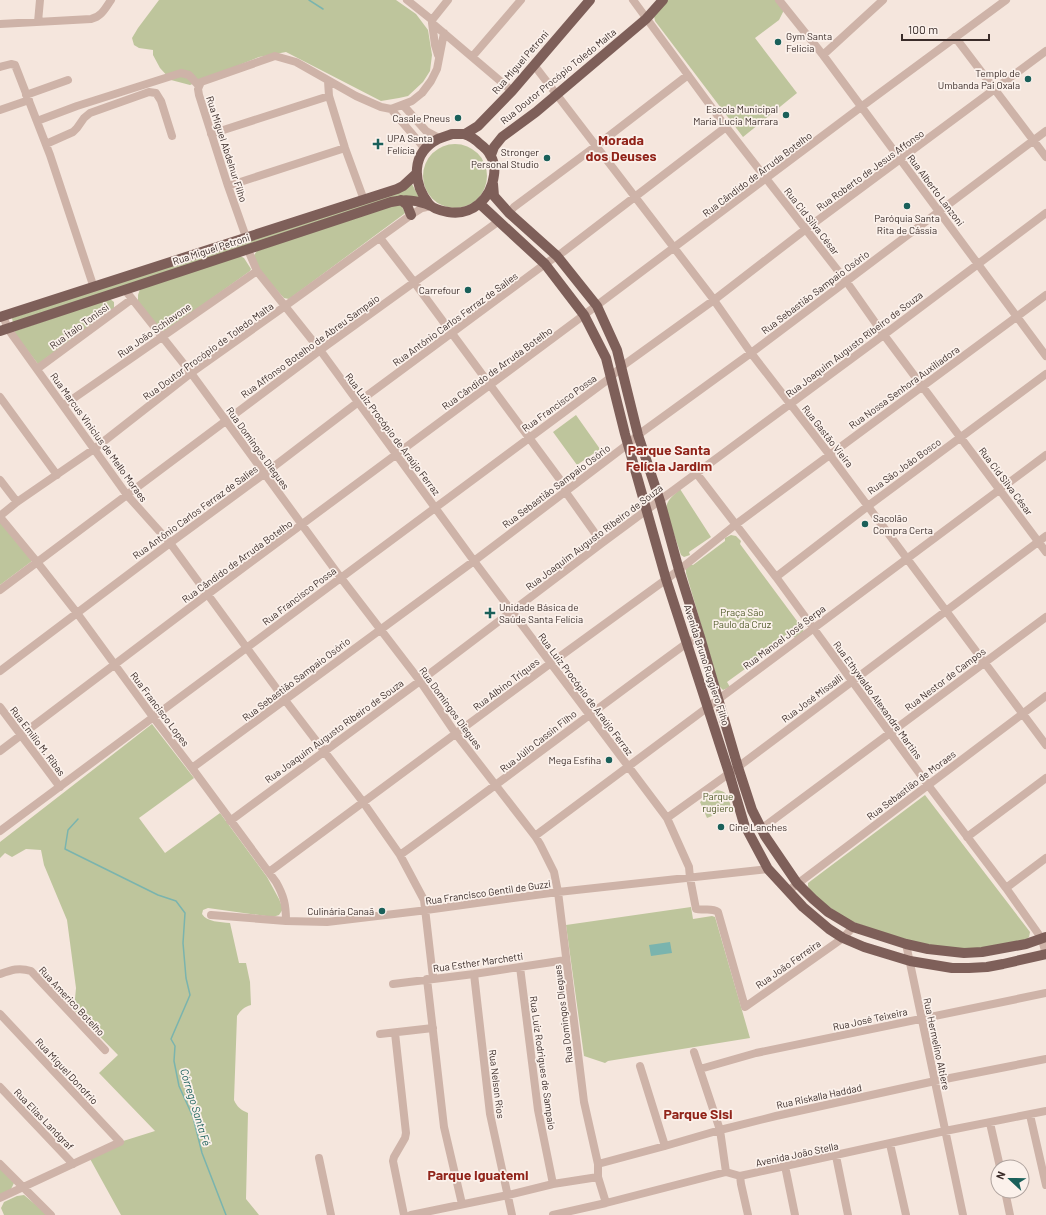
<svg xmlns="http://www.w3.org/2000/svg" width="1046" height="1215" viewBox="0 0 1046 1215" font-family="Barlow,sans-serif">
  <rect width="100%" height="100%" fill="#f5e6dd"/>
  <path fill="#bec59c" d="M159 0H396L416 14 428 30 432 55 430 71 423 82 408 96 399 98 381 101 286 52 259 57 190 85 171 80 160 68 153 55V50L139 48 134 45 132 38 138 28Z
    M667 0H776L784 10 779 20 755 38 797 93 743 137 655 21 654 16Z
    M423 176a32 32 0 1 1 64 0a32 32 0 1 1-64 0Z
    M412 184 420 199H416L13 323 12 318Z
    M401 204 405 213 404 214 289 299 284 298C277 290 254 267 254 256 254 254 256 253 257 251L391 205Z
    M240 256 244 258 251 269 250 271 166 331 162 332 138 301V295L140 289Z
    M110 299 114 302V308L38 364 14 333 15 331Z
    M576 415 600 449 577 465 553 432Z
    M680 489 711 537 689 552 690 555 684 557 681 555 666 510C666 500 674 495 680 489Z
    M0 522 32 561 0 585Z
    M731 535 736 536 741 541 740 544 800 625 802 622 804 627 803 632 795 638 792 635 727 682 730 687 723 690 719 686 686 573V569L690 564 693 565 725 541V538Z
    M152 724 194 778 139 818 165 853 220 813 267 877 279 899 283 909 279 915 273 917 208 908 203 910 202 914C207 922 220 922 230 923L239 963H246L250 982 251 1005C244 1007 241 1010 237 1016L234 1100C237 1107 241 1110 248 1113L246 1199 259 1215H121L89 1157 120 1142 155 1131 99 1073 118 1055 74 1010 76 988 67 920 44 865 41 850 26 849 12 857 5 853 0 858V842Z
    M717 790C730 792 727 798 732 808L707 818 700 802Z
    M925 795 1030 932 1029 937 1025 940 974 949H952L927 945 883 933 848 920 825 904 810 891 808 886V883Z
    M691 907 693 919 712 916 715 917 750 1038 608 1061 605 1063 584 1056 566 925Z
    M0 1166 14 1183 11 1189 0 1195Z
    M24 1195 48 1215H4L1 1208 4 1202 17 1196Z"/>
  <path fill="#7ab4ae" d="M670 942 672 953 651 956 649 945Z"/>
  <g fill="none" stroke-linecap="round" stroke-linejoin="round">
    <path stroke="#7ab4ae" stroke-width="1.5" d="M309 0 323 9
      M78 819 68 830 65 849 158 895 176 901 185 913 183 943 186 978 190 995 171 1039 175 1046 174 1061 179 1086 193 1117 202 1153 226 1215"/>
    <path stroke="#ceb3a8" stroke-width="8" d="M407 0 432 20V23L512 91
      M633 0 726 127 846 281 884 335 1046 552
      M779 0 823 55 1046 356
      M432 20 448 0
      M38 22 40 0
      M432 23 435 45 438 55
      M0 24 91 19C101 17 105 9 111 0
      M955 37 1046 157
      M823 55 883 0
      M472 57 521 0
      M534 65 711 296 751 353 829 454 1046 745
      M0 67 11 64 15 65 50 155 94 288
      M328 81 329 96 345 148 364 200
      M26 95 68 80
      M403 105 426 131 439 138
      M391 109 425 149
      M0 110 29 100
      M37 121 77 106 181 73 189 75 199 86
      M211 134 329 96
      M46 144 73 132 77 128 84 118 90 113 149 92 156 93 161 101 172 136
      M228 186 345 148
      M509 213 514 207 596 146 688 75
      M246 237 228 186 199 95 198 89 201 82 275 56 296 62 356 96 381 107 391 109 412 101 422 93 431 81 437 69 444 33
      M380 238 414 282 564 485 565 491 602 543
      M248 250 257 271 320 350 474 561 667 818 689 867 690 878 696 909C703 911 711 907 718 912L745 1007 843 938 853 927
      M125 290 191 373 341 578 420 681 456 734 535 836 540 844 554 872 558 892 584 1102 598 1164V1177L606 1203
      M3 316 8 329 127 495 170 543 285 700 363 802 400 855 424 900 433 978
      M37 369 132 299
      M0 397 57 475
      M64 405 257 271
      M697 474 776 577 928 785 1006 888 1042 939 1046 955
      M0 480 17 502
      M0 516 17 502 94 449 191 373 281 309 411 215 422 208 431 206
      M0 517 37 562 77 613 153 717 192 768 276 882C284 896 286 905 286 921
      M776 577 868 506 1046 374
      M0 590 323 348 499 221
      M0 671 170 543 264 474 357 403 545 264 563 252 726 127
      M0 707 60 787
      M0 751 208 594 580 318 861 107 1006 0
      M192 768 474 561 628 444 638 435 751 353 1046 131
      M667 818 738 767 1046 536
      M230 821 420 681 602 543 889 331 1046 213
      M761 829 1046 617
      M0 831 610 378 621 367 714 300 806 229 1046 51
      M535 836 1046 455
      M967 837 1046 778
      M400 855C497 785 591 713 687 643L700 637
      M269 872 551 663 679 570 735 525 1046 295
      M1006 888 1046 858
      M788 891 1046 696
      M211 915 286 921 327 922 419 911 558 892 768 869
      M906 944 963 1215
      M520 967 538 1110 553 1184
      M0 974C11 970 19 967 31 971L105 1050
      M474 974 490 1114 512 1215
      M427 979 444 1127 462 1204
      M393 984 474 974 566 960
      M0 1014 120 1142 0 1198
      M395 1033 406 1133 405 1138 394 1157 393 1161 404 1215
      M380 1034 433 1028
      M694 1052 720 1130 726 1172
      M640 1066 665 1146
      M700 1069 756 1053 1046 993
      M0 1087 73 1164
      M1030 1115 1046 1185
      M990 1123 1000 1167
      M890 1144 906 1215
      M836 1156 848 1215
      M319 1158 331 1215
      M0 1164 51 1215
      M598 1164 665 1146 720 1130 776 1116 935 1081 1046 1059
      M785 1166 795 1215
      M740 1176 741 1184 748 1215
      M1005 1191 1010 1215
      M411 1215 508 1195 553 1184 598 1177
      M553 1215 606 1203 726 1172 740 1176 945 1131 1046 1111"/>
    <path stroke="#7e5f59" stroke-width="10" d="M452 134C456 134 461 134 464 134 470 136 476 140 480 144 484 147 488 150 490 155 494 160 495 169 494 175 491 199 472 216 448 212 442 211 433 209 429 204 412 182 411 153 438 139 442 137 447 136 452 134Z
      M465 134 478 126 512 91 590 0
      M491 155 494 147 502 137 536 112 646 19 663 0
      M493 184 494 196 509 213 557 256 597 306 617 350 638 435 660 501 679 570 700 637 738 767 752 810 765 836 797 883 813 899 828 912 853 927 906 944 928 949 964 953 982 952 1026 944 1046 937
      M401 200 407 205 411 215
      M480 204 545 264 584 315 606 358 625 434 666 579 729 773 744 824 768 869 803 907 829 929 843 938 864 947 910 961 952 968H969L987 967 1003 964 1046 954
      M0 317 397 189 403 186 416 174
      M0 331 391 202C406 199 417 200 431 206"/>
  </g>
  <g fill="#1a605a" stroke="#fbf1eb" stroke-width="1.5">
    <circle cx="778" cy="42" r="4"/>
    <circle cx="1028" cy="79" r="4"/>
    <circle cx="786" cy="115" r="4"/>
    <circle cx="458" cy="118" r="4"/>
    <path d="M376 138h4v4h4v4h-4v4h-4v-4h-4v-4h4z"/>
    <circle cx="547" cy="158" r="4"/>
    <circle cx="907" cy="206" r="4"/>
    <circle cx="468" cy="290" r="4"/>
    <circle cx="865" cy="524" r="4"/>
    <path d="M488 607h4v4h4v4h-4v4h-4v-4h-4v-4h4z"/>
    <circle cx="609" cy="760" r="4"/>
    <circle cx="721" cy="827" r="4"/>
    <circle cx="382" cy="911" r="4"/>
  </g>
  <g text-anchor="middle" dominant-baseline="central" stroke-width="3.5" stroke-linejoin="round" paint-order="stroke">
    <g font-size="10" fill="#3a2c29" stroke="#fbf1eb" text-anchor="end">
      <text x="786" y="36" text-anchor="start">Gym Santa<tspan x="786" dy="12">Felicia</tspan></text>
      <text x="1020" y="73">Templo de<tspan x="1020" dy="12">Umbanda Pai Oxala</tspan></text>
      <text x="778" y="109">Escola Municipal<tspan x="778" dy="12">Maria Lucia Marrara</tspan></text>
      <text x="450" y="118">Casale Pneus</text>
      <text x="387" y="138" text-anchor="start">UPA Santa<tspan x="387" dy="12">Felícia</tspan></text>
      <text x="539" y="152">Stronger<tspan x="539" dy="12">Personal Studio</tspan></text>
      <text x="907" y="218" text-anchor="middle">Paróquia Santa<tspan x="907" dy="12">Rita de Cássia</tspan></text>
      <text x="460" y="290">Carrefour</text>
      <text x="873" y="518" text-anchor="start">Sacolão<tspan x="873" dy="12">Compra Certa</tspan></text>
      <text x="499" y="607" text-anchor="start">Unidade Básica de<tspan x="499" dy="12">Saúde Santa Felícia</tspan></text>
      <text x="601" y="760">Mega Esfiha</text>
      <text x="729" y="827" text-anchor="start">Cine Lanches</text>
      <text x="374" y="911">Culinária Canaã</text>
    </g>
    <g font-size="10" fill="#3a2c29" stroke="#fbf1eb">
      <text transform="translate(520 62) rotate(-49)">Rua Miguel Petroni</text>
      <text transform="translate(558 76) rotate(-39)">Rua Doutor Procópio Toledo Malta</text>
      <text transform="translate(227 149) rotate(72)">Rua Miguel Abdelnur Filho</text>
      <text transform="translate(870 170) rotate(-36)">Rua Roberto de Jesus Affonso</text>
      <text transform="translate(757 174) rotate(-37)">Rua Cândido de Arruda Botelho</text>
      <text transform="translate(936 190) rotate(53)">Rua Alberto Lanzoni</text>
      <text transform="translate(812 221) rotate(52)">Rua Cid Silva César</text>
      <text transform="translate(211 249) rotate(-18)">Rua Miguel Petroni</text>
      <text transform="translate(815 292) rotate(-37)">Rua Sebastião Sampaio Osório</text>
      <text transform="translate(455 319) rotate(-36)">Rua Antônio Carlos Ferraz de Salies</text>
      <text transform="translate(79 326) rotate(-36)">Rua Ítalo Tonissi</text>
      <text transform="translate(154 330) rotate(-35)">Rua João Schiavone</text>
      <text transform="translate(854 344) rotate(-37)">Rua Joaquim Augusto Ribeiro de Souza</text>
      <text transform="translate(310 346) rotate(-36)">Rua Affonso Botelho de Abreu Sampaio</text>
      <text transform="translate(208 351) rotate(-36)">Rua Doutor Procópio de Toledo Malta</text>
      <text transform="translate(497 368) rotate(-36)">Rua Cândido de Arruda Botelho</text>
      <text transform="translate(904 387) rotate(-36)">Rua Nossa Senhora Auxiliadora</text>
      <text transform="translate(559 403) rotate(-36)">Rua Francisco Possa</text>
      <text transform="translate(393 434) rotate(53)">Rua Luiz Procópio de Araújo Ferraz</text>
      <text transform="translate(828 436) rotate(52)">Rua Gastão Vieira</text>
      <text transform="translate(99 437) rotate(54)">Rua Marcus Vinicius de Mello Moraes</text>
      <text transform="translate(258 448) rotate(54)">Rua Domingos Diegues</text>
      <text transform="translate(904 466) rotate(-36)">Rua São João Bosco</text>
      <text transform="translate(1006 481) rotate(53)">Rua Cid Silva César</text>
      <text transform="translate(556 486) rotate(-37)">Rua Sebastião Sampaio Osório</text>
      <text transform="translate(195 512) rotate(-36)">Rua Antônio Carlos Ferraz de Salies</text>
      <text transform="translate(594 537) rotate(-37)">Rua Joaquim Augusto Ribeiro de Souza</text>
      <text transform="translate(237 561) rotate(-36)">Rua Cândido de Arruda Botelho</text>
      <text transform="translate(299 596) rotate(-37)">Rua Francisco Possa</text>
      <text transform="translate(784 637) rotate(-37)">Rua Manoel José Serpa</text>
      <text transform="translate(707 665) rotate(72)">Avenida Bruno Ruggiero Filho</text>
      <text transform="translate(296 679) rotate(-37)">Rua Sebastião Sampaio Osório</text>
      <text transform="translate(945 679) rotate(-37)">Rua Nestor de Campos</text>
      <text transform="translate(506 684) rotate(-37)">Rua Albino Triques</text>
      <text transform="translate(586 694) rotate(53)">Rua Luiz Procópio de Araújo Ferraz</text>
      <text transform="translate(812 698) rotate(-37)">Rua José Missalli</text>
      <text transform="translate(878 700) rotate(54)">Rua Ethywaldo Alexandre Martins</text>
      <text transform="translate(451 708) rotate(54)">Rua Domingos Diegues</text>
      <text transform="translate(160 709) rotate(53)">Rua Francisco Lopes</text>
      <text transform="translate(334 731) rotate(-36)">Rua Joaquim Augusto Ribeiro de Souza</text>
      <text transform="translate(38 741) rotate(53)">Rua Emilio M. Ribas</text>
      <text transform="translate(538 741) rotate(-38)">Rua Júlio Cassin Filho</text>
      <text transform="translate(911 785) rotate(-37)">Rua Sebastião de Moraes</text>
      <text transform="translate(488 892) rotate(-8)">Rua Francisco Gentil de Guzzi</text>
      <text transform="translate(478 962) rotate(-8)">Rua Esther Marchetti</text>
      <text transform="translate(788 964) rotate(-35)">Rua João Ferreira</text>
      <text transform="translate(72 1001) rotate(47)">Rua Americo Botelho</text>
      <text transform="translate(563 1014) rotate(-97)">Rua Domingos Diegues</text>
      <text transform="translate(870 1019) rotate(-12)">Rua José Teixeira</text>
      <text transform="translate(937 1044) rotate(78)">Rua Hermelino Altiere</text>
      <text transform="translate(543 1063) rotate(82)">Rua Luiz Rodrigues de Sampaio</text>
      <text transform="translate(67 1071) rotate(47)">Rua Miguel Donofrio</text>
      <text transform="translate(497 1084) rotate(83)">Rua Nelson Rios</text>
      <text transform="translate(819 1096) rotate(-12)">Rua Riskalla Haddad</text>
      <text transform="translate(44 1119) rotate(46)">Rua Elias Landgraf</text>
      <text transform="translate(797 1154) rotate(-12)">Avenida João Stella</text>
    </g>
    <g font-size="10" fill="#515b2a" stroke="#fbf1eb">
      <text x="742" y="612">Praça São<tspan x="742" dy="12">Paulo da Cruz</tspan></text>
      <text x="718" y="796">Parque<tspan x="718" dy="12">rugiero</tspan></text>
    </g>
    <g font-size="11" font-style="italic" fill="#1a605a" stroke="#fbf1eb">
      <text transform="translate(196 1107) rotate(73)">Córrego Santa Fé</text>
    </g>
    <g font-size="14" font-weight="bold" fill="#91241a" stroke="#fbf1eb">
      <text x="621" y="139">Morada<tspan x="621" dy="16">dos Deuses</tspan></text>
      <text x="669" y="449">Parque Santa<tspan x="669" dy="16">Felícia Jardim</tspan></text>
      <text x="698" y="1113">Parque Sisi</text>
      <text x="478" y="1174">Parque Iguatemi</text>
    </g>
  </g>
  <g transform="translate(1010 1179) rotate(292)"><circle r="19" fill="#fbf1eb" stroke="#aea29d"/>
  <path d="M0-3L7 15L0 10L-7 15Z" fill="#1a605a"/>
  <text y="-6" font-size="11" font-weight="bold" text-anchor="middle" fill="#3a2c29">N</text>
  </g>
  <path d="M902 34v6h87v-6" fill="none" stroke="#3a2c29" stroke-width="2"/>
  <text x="908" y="34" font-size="12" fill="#3a2c29" stroke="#fbf1eb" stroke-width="3" paint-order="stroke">100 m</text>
</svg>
